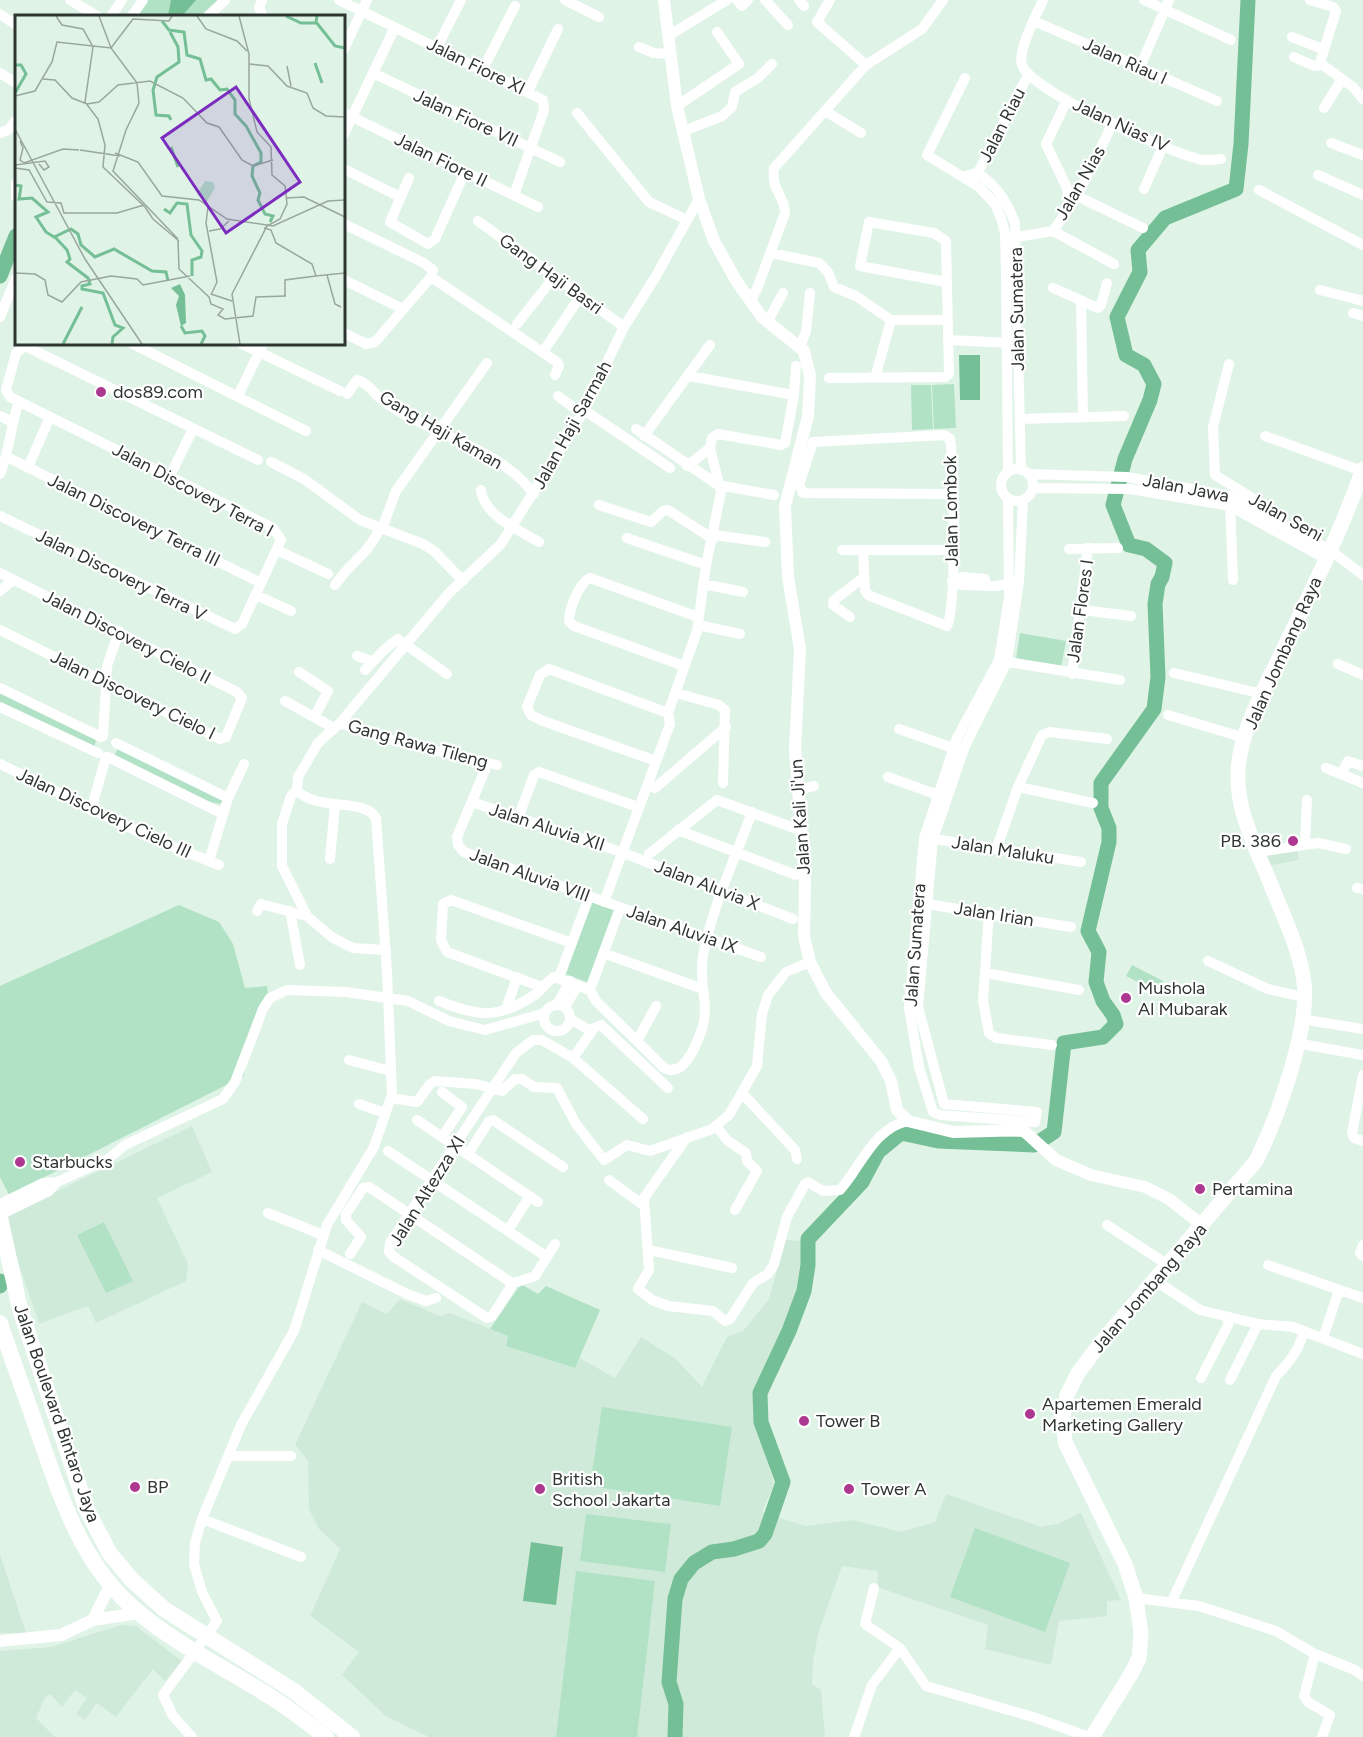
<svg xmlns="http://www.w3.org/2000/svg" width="1363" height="1737" viewBox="0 0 1363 1737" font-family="Figtree,sans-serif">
  <rect width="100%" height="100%" fill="#e0f3e7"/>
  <path fill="#d0eada" d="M1296 847 1299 860 1267 866 1264 853Z
    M192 1126 212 1172 157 1198 188 1264 186 1281 96 1323 88 1306 39 1324 3 1217Z
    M786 1240 802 1241 809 1269 754 1396 756 1422 774 1484 762 1512 805 1526 853 1520 901 1532 935 1522 946 1494 1041 1527 1057 1524 1081 1513 1121 1600 1107 1601V1616L1059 1621 1051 1665 985 1649 988 1625 877 1587 878 1571 842 1566 818 1634 813 1662 812 1684 821 1690 825 1737H429L386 1716 342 1675 359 1652 310 1616 340 1549 319 1529 309 1509 308 1461 295 1445 362 1302 387 1314 400 1299 440 1316 450 1313 508 1336 506 1346 574 1368 580 1358 615 1378 641 1337 675 1358 702 1387 727 1337 743 1331 769 1299Z
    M0 1554 26 1633H0Z
    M121 1625 136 1626 182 1661 165 1681 153 1669 116 1717 97 1703 85 1720 76 1714 87 1698 75 1690 62 1707 50 1694 45 1698 36 1718 55 1737H0V1651L51 1647Z"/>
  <path fill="#b1e2c5" d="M146 0H219L203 16H136Z
    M954 384 956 428 934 429 932 385Z
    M911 385H931L933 429 912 430Z
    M1020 633 1066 641 1061 667 1016 659Z
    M0 688 96 740 94 748 0 704Z
    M118 748 223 796 222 804 210 802 114 756Z
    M592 902 614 910 587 982 566 974Z
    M179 905 219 922 233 944 245 988 267 986 269 1006 246 1057 244 1076 9 1195 0 1177V986Z
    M1132 965 1163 981 1157 992 1126 976Z
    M104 1222 133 1281 106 1293 77 1235Z
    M521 1284 538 1294 546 1286 600 1310 575 1368 506 1346 508 1336 490 1329Z
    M602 1407 732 1427 720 1506 590 1486Z
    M586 1514 671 1524 665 1572 580 1561Z
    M975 1528 1070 1563 1045 1632 950 1597Z
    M576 1571 655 1581 637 1737H556Z"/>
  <path fill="#75bf96" d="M171 0H196L182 16H168Z
    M959 355H980V400H960Z
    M531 1542 563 1547 556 1605 523 1601Z"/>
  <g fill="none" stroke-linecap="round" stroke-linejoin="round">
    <path stroke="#75bf96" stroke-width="15" d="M0 276 16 236
      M0 1281V1286
      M675 1737 676 1704 669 1682 675 1599 681 1579 694 1563 712 1552 734 1549 759 1541 765 1534 783 1482 761 1422 760 1393 789 1331 804 1291 808 1265V1239L862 1182 878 1152 901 1133 938 1141 1034 1145 1054 1132 1064 1043 1103 1037 1116 1024 1113 1015 1103 1001 1096 982 1099 952 1088 931 1109 842V828L1101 808V783L1154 709 1158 677 1155 604 1158 584 1162 577 1165 563 1146 549 1129 545 1113 505 1125 459 1150 400 1154 384 1144 365 1126 355 1117 317 1140 272 1138 250 1165 218 1236 189 1241 144 1248 0"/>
    <path stroke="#fff" stroke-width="10" d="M70 0 97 16
      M262 0 259 8 263 16
      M339 0 543 100 544 110 514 195
      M565 0 599 17
      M737 0 742 6 748 0
      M765 0 788 25
      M799 0 804 6
      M830 0 817 22 866 65
      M1043 0C1037 14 1017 51 1022 65 1032 92 1167 151 1198 159 1205 161 1213 160 1221 159
      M1144 0 1231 40
      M1310 0 1333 7 1336 11 1320 63 1353 87 1363 99
      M0 14 16 25
      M111 16 122 0
      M132 16 143 0
      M208 16 225 0
      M1034 21 1217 101
      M668 36 727 0
      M1292 37 1323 49
      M437 47 461 0
      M639 47 654 53 671 54
      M344 49 367 0
      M1294 57 1314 66 1321 65
      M1140 67 1169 0
      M483 69 515 6
      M0 73 16 83
      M373 73 560 162
      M965 78 927 155 979 187 995 204 1001 218 1005 233 1006 274 1008 472
      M528 91 558 29
      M1067 100 1046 144 1066 186 1071 205
      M677 106 739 64 717 32
      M1324 108 1342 79
      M825 111 861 133
      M344 113 538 207
      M577 113 649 202 687 220
      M684 131 722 116 732 107 735 92 758 78 772 64
      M0 133 8 130 16 120
      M344 134 395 27
      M1331 143 1363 155
      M344 169 400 197
      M1318 175 1363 195
      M966 176 977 173C997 185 1007 202 1015 223L1021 470
      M409 178 390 222 428 244 435 239 465 172
      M974 180 1028 75
      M16 183V197
      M1144 189 1163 146
      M1259 190 1363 245
      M1077 196 1143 228
      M478 221 624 327
      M344 224 424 263 433 270 431 277
      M1053 231 1114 264
      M1011 238 1053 231 1077 196 1113 123
      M771 253 819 263 828 272 834 287 856 296 891 320
      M431 277 557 362 559 366 555 375
      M344 280 403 309
      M1053 288 1098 308 1101 305 1107 283
      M1320 290 1363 301
      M750 301 757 289 785 213C785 196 771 191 774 168L866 65 922 29 943 0
      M1081 301 1083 417
      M1353 313 1363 316
      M0 317 16 278
      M891 320H946
      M768 321 783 293
      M517 324 554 277
      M344 333 366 344 375 342 431 277
      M948 340 1011 343
      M133 344 306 431
      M242 344 340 391
      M800 346 806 332 810 293
      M543 352 575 304
      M1229 364 1213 427 1215 475 1267 507
      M689 376 794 395
      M829 378 945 377 949 374 946 241 934 233 869 222 860 266 946 282
      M875 378 891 320
      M347 394 357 380C368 382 374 394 382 400 430 436 497 445 534 494
      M238 396 263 344
      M558 396 582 414
      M584 410 670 468
      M0 416 12 422
      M1020 419 1124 416
      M636 429 718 485 774 495
      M644 436 710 345
      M1265 436 1362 471
      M7 457 261 583
      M271 462 304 479 360 520 423 544 434 551 463 581
      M687 466 710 448
      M28 467 50 417
      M1001 485a16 16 0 1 1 32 0a16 16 0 1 1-32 0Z
      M0 474C10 450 10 426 19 402
      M1028 474 1127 477 1229 496 1330 550 1363 575
      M170 476 193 429
      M1033 488 1130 489 1230 506 1326 559
      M481 490C484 516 519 530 539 542
      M1008 498 1009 597 999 660 957 738 924 838 909 1008 919 1067 933 1112 940 1115 1035 1122 1037 1112 944 1104 918 1007 933 839 965 746 1007 662 1019 582 1023 500
      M1230 502 1233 580
      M599 505 651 522 663 511 668 510 713 539
      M0 516 235 629 242 624 281 540 273 528 10 397 6 390 16 353 25 346 258 460
      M382 529 396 491 487 363
      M714 535 765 542
      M627 538 706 565
      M1069 549 1118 548
      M277 550 328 574
      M842 550H953
      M863 550 865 590 868 595 947 626C957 604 954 468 950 439L944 435 813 442 799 485 803 493 951 494
      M0 573 237 692 242 698 226 737 220 739 0 630
      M952 581 962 585 996 586 1016 582
      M957 581 962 577 985 579
      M703 584 743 592
      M335 585C351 561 368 555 380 528
      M0 591 13 580
      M256 595 291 611
      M1082 610 1131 616
      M850 617 833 605V601L864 577
      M698 625 740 634
      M357 656 372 661
      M1002 661 1120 680
      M1338 664 1363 675
      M684 666 574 626 569 621C569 609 579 583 590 578L698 617
      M365 670 385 649 398 639 447 674
      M299 672 328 691 315 716
      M1174 673 1263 694
      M1072 674 1088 548
      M0 688 101 737
      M676 693 719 705 725 710 723 783
      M285 701 334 728
      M0 707 98 753
      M1168 715 1245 738
      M340 723 383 738 497 765
      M899 729 953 748
      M103 736 107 666 119 631
      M116 743 228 798
      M108 757 223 814
      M656 761 543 721 531 715 527 707 540 675 549 669 668 713
      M0 764 149 837 219 865
      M1326 768 1363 783
      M485 770 457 837 458 845 464 852 761 957
      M1341 774 1348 761 1363 766
      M888 777 938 795
      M1018 787 1093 803
      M655 788 726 727
      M297 790 298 777 318 743 340 723 449 593 501 544 582 414 624 327 656 276 699 199
      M297 790 291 796 282 824V866L307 916 333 938 353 948 386 950
      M799 790 814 786
      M472 802 621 852 793 919
      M91 810 106 757
      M518 818 534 775 539 772 638 807
      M678 830 796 875
      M928 838 1081 862
      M1305 844 1307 800
      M997 847 1018 787 1042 735 1049 732 1107 739
      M1258 852 1318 843 1346 849
      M649 854 717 800 794 828
      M330 859 335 804
      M209 861 228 798 244 764
      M1357 888 1363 889
      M604 902 670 724 668 713 697 631 706 565 721 492 710 448 712 438 718 434 781 445 785 443 794 395 796 366
      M920 903 1071 927
      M257 911 261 904 307 916
      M290 911 300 965
      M989 912 983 1001 989 1033 996 1038 1052 1045
      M603 953 703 989
      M1208 961 1268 989 1303 997
      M986 973 1079 990
      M559 977 589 897
      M542 987 447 952 441 940 443 904 451 900 572 943
      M590 990 596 1001 637 1041 656 1006
      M590 990 620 908
      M439 1001C476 1016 497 1020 533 996 541 991 546 982 554 977L590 990
      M544 1018a13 13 0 1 1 26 0a13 13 0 1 1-26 0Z
      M557 1005 570 981
      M565 1007 578 985
      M506 1009 517 977
      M570 1019 591 1031
      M1301 1019 1363 1029
      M637 1041 664 1068 670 1070C687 1071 697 1043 702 1029 710 1005 698 981 703 956 712 907 735 859 752 812
      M1296 1043 1363 1055
      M573 1058 594 1028 601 1025 668 1088
      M349 1060 390 1071
      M1363 1075 1352 1133 1354 1138 1363 1141
      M742 1093 795 1150 797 1159
      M391 1098 417 1102 430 1084 435 1081 476 1084 502 1091 515 1079H522L534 1087 557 1088 576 1124 604 1160 627 1145 650 1151 712 1129 729 1115 757 1066 762 1014 768 995 786 972 810 962
      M359 1104 385 1113
      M417 1120 538 1202
      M716 1126 728 1141 746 1153 747 1161 757 1171 735 1210
      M442 1137 462 1107 442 1092
      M687 1137 644 1198 649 1270 638 1289 652 1300 668 1306 713 1311 725 1321 730 1319 753 1283 768 1274 774 1264 787 1217 805 1184 808 1182 823 1191 840 1190C861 1166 875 1127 908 1121
      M388 1151 547 1257
      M468 1154 489 1121 493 1120 563 1167
      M609 1180 643 1205
      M0 1204 43 1183 57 1182 108 1159 125 1145 223 1099 235 1082 263 1009 270 998 287 990 346 992 408 1001 449 1021 485 1030 545 1013
      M268 1213 323 1235
      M0 1215 49 1191 57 1182
      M1107 1225 1168 1265
      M508 1230 530 1196
      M1363 1245 1360 1253 1363 1256
      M318 1250 407 1294 426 1301 436 1298
      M649 1250 732 1268
      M350 1254 361 1237 346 1220V1214L363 1188 369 1187 509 1281 511 1287 492 1316 487 1318 394 1257 389 1252 390 1243 516 1053 533 1040H542L573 1058 643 1119
      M1268 1265 1363 1298
      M1154 1280 1200 1310 1258 1324 1293 1327 1363 1354
      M511 1284 535 1276 555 1244
      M1323 1338 1339 1290
      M1201 1378 1228 1325 1229 1317
      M1230 1380 1258 1324
      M228 1456H291
      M202 1519 301 1557
      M874 1588 865 1624 900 1648 926 1686 1033 1717 1089 1737
      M1136 1598 1199 1606 1276 1631 1315 1654 1355 1670 1363 1676
      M1171 1603 1276 1376C1289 1363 1299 1350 1304 1331
      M1315 1654 1304 1696 1308 1702 1330 1715 1322 1737
      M192 1737 173 1716 163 1695 217 1621 202 1592 194 1564 195 1543 202 1519 241 1425 294 1331 327 1225 374 1147 392 1094 387 971 376 818C364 797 316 812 297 790
      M854 1737 872 1685 900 1648"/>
    <path stroke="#fff" stroke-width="12" d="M664 0 677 106 699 199 714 241 737 282 762 317 804 351 810 376 808 416 785 506 788 577 800 649 795 749 805 881 804 937 810 962 826 993 881 1061 891 1081 897 1110 908 1121 953 1132 1023 1130 1056 1160 1091 1175 1145 1187 1169 1199 1202 1225
      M93 1620 110 1585
      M0 1641 61 1635 93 1620 139 1613"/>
    <path stroke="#fff" stroke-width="15" d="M1092 1737 1131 1674 1139 1658 1141 1633 1136 1598 1125 1564 1065 1442 1063 1417 1067 1395 1078 1373 1103 1340 1256 1161C1277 1119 1310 1028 1304 982 1299 945 1280 909 1267 875 1253 842 1236 807 1238 771 1240 730 1265 688 1282 652 1311 592 1341 532 1363 469"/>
    <path stroke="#fff" stroke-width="16" d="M0 1218 20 1309 87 1510 110 1554 132 1580 164 1609 294 1691 352 1737
      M0 1323C11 1357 24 1391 36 1426 58 1489 78 1558 130 1605 172 1643 224 1667 271 1697 290 1709 308 1723 326 1737"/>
  </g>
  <g fill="#ac3890" stroke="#fff" stroke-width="2">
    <circle cx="101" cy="392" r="6"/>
    <circle cx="1293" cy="841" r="6"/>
    <circle cx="1126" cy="998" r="6"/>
    <circle cx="20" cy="1162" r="6"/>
    <circle cx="1200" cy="1189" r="6"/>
    <circle cx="1030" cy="1414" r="6"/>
    <circle cx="804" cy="1421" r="6"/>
    <circle cx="135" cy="1487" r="6"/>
    <circle cx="540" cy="1489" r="6"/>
    <circle cx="849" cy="1489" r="6"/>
  </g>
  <g text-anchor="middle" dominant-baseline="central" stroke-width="4.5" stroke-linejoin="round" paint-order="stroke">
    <g font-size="18" fill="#2f3632" stroke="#fff">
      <text transform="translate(1125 61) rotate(24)">Jalan Riau I</text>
      <text transform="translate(476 66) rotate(26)">Jalan Fiore XI</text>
      <text transform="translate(466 118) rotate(25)">Jalan Fiore VII</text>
      <text transform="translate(1002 125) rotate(-63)">Jalan Riau</text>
      <text transform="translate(1121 125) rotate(25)">Jalan Nias IV</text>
      <text transform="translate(441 160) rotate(26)">Jalan Fiore II</text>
      <text transform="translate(1080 183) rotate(-60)">Jalan Nias</text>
      <text transform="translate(551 274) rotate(36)">Gang Haji Basri</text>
      <text transform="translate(1017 309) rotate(-91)">Jalan Sumatera</text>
      <text transform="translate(572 425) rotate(-61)">Jalan Haji Sarmah</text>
      <text transform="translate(441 430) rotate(30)">Gang Haji Kaman</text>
      <text transform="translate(1186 488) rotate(11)">Jalan Jawa</text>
      <text transform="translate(193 490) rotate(28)">Jalan Discovery Terra I</text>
      <text transform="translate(951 511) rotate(-91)">Jalan Lombok</text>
      <text transform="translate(1286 517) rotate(29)">Jalan Seni</text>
      <text transform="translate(134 520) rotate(26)">Jalan Discovery Terra III</text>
      <text transform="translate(121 575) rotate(26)">Jalan Discovery Terra V</text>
      <text transform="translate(1080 611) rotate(-82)">Jalan Flores I</text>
      <text transform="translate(127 637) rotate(27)">Jalan Discovery Cielo II</text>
      <text transform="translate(1283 653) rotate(-66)">Jalan Jombang Raya</text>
      <text transform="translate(133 695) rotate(26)">Jalan Discovery Cielo I</text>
      <text transform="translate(418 744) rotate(15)">Gang Rawa Tileng</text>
      <text transform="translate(104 813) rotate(25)">Jalan Discovery Cielo III</text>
      <text transform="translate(800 817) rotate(-94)">Jalan Kali Ji'un</text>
      <text transform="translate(547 827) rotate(18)">Jalan Aluvia XII</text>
      <text transform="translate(1003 850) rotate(9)">Jalan Maluku</text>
      <text transform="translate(530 875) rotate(20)">Jalan Aluvia VIII</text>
      <text transform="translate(707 885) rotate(21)">Jalan Aluvia X</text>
      <text transform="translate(994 914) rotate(9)">Jalan Irian</text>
      <text transform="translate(682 929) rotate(19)">Jalan Aluvia IX</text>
      <text transform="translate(915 945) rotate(-86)">Jalan Sumatera</text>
      <text transform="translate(427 1191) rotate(-58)">Jalan Altezza XI</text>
      <text transform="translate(1149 1288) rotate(-49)">Jalan Jombang Raya</text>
      <text transform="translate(57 1413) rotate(71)">Jalan Boulevard Bintaro Jaya</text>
    </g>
    <g font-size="18" fill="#2f3632" stroke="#fff" text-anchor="start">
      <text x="113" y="392">dos89.com</text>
      <text x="1281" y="841" text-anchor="end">PB. 386</text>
      <text x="1138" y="988">Mushola<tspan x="1138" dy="21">Al Mubarak</tspan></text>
      <text x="32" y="1162">Starbucks</text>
      <text x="1212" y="1189">Pertamina</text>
      <text x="1042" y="1404">Apartemen Emerald<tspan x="1042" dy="21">Marketing Gallery</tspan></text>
      <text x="816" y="1421">Tower B</text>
      <text x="552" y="1479">British<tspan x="552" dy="21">School Jakarta</tspan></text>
      <text x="147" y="1487">BP</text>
      <text x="861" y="1489">Tower A</text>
    </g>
  </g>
  <g transform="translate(15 15)">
    <rect width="330" height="330" fill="#e0f3e7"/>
    <path d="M190 166 198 167 200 173 191 188 182 179Z" fill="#b1e2c5"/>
    <path d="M165 269 170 280 171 308 166 311 161 290 164 281 156 273Z" fill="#75bf96"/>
    <path fill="none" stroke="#75bf96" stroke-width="3" d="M271 1 286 8H301M302 1 301 7 320 31 330 33M147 6 154 15 169 17 172 40 185 44 191 65 196 64 205 75 212 74 220 85V99L231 111 246 138V147L238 151 237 161 245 178 243 185 250 199 258 201 255 207M155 17 163 32 164 47 142 62 138 75 141 100 154 101 156 105M300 48 307 68M0 50H6L11 59 0 78M156 132 163 152M0 170 6 171 4 184 17 183 33 197 21 202 31 217 39 222 56 214 63 219 66 230 80 242 99 234 137 256 151 257 153 266M149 194 155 198 162 188 172 189 176 220 187 236 186 242 177 245V261M40 222 52 235 55 244 52 247 73 263 75 269 67 271V274L88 278 100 310 108 313 98 322 97 329M166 311 170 318 187 316 190 321 186 329M48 329 67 292"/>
    <path fill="none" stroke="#99a79f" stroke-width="1.5" d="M41 1 47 10 68 14 78 32 70 87 83 104 90 130 88 152 130 192 138 204 164 226M84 1 96 33 122 68M182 1 191 14 222 26 232 36M224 1 234 39V84L242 117 256 132 257 160 270 171 272 189 265 204 252 211 217 279 225 329M235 49 253 51 272 71 292 78 298 93 311 101 330 102M272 51 276 71M28 64 40 65 57 83 72 89 84 87 103 70 135 66 168 83 192 108 204 112 227 145 238 151 258 145M122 68 124 88 111 115 98 156 163 224M0 81 20 76 37 47 42 27 96 33 118 4 154 6 157 1M0 114 70 244 127 329M5 126 8 133 5 145 9 148 48 134 64 135M65 135 105 141M100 138 123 147 147 181 184 185 212 204 258 211 313 186 330 185M0 150 30 146 34 152 29 155 24 149M0 153 14 155 32 187 46 188 49 198H102L129 190M271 183 289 182 330 202M193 192 191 208 202 267 196 280M249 213 256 215 261 228 297 249 301 261 330 258M194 216 205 214 214 206M163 225 164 254 194 282M0 258 20 259 30 265 33 280 47 287 66 267 96 261 122 264 128 270 175 261M312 260 320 289 326 292M196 279 217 286M194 282 196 289 208 294 203 300 210 304 238 301 241 282 271 281M270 282V265L301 261"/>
    <path fill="#7b2cbf" fill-opacity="0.15" stroke="#7b2cbf" stroke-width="3" d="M221 72 285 167 211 218 147 123Z"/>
    <rect width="330" height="330" fill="none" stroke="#2f3632" stroke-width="3"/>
  </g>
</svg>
